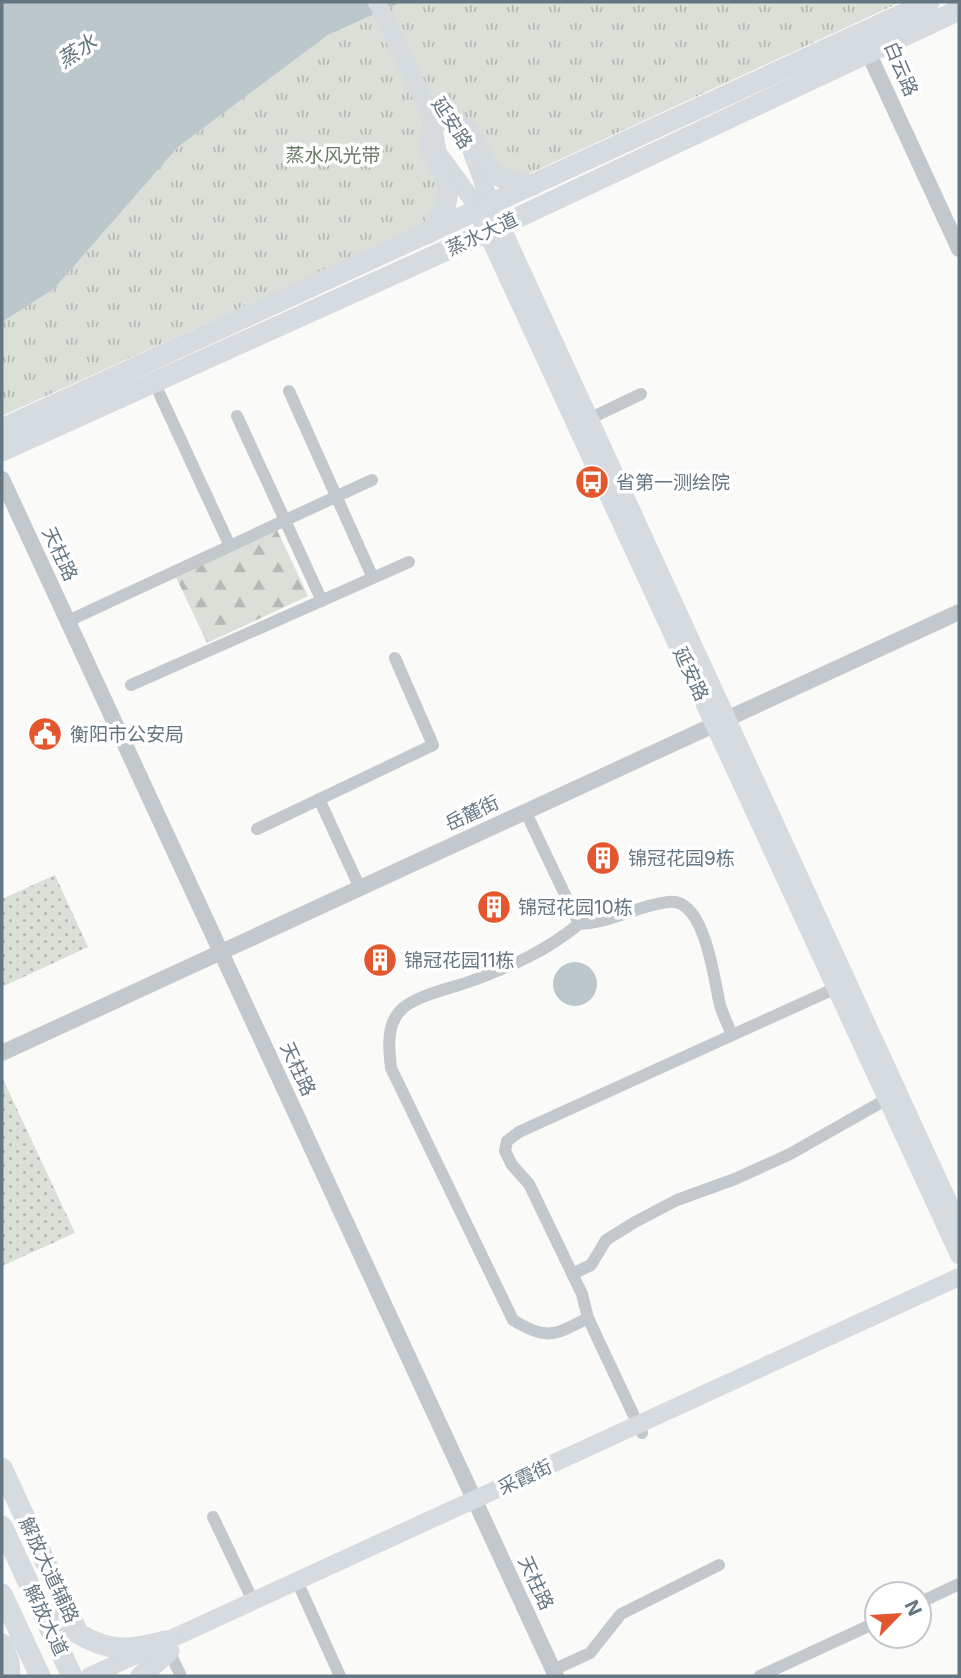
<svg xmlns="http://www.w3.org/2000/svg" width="961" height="1678" viewBox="0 0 961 1678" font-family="Inter,'Noto Sans SC',sans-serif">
  <defs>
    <pattern id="grass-dots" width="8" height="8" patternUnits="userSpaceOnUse" patternTransform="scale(1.75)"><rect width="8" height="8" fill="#dadfd7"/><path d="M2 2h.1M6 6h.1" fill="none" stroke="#b4b9b4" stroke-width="1.8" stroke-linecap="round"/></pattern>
    <pattern id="forest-firs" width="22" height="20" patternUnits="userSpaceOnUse" patternTransform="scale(1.75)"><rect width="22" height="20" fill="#dadfd7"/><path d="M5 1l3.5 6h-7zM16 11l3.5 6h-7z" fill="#b4b9b4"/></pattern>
    <pattern id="park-tufts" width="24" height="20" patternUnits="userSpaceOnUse" patternTransform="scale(1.75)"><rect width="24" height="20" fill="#dadfd7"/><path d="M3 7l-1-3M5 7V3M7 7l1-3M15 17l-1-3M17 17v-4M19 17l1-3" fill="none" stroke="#b4b9b4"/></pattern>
  </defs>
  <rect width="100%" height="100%" fill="#fafaf8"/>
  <path fill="url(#grass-dots)" d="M55 875 88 947 2 987V899Z
    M2 1077 75 1233 2 1266Z"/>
  <path fill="url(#forest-firs)" d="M277 530 308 596 207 643 176 577Z"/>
  <path fill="url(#park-tufts)" d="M402 2H901L511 182 448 119 434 126 441 217 2 416V322L54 289 178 147 328 35Z"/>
  <path fill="#bbc7cb" d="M2 2H402L328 35 178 147 54 289 2 322Z
    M553 984a22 22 0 1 1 44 0a22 22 0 1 1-44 0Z"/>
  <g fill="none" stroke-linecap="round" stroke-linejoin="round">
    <path stroke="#c3c8cc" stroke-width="12" d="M154 382 230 546
      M289 391 373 578
      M237 416 322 601
      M589 419 641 394
      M68 621 372 480
      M131 685 409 562
      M319 799 360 888
      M529 819 579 924C612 923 635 906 668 902 705 896 714 980 720 1005 723 1015 728 1025 732 1035
      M257 829 433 745 395 658
      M579 924C546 951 514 965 474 980 454 988 414 995 400 1011 386 1026 389 1049 391 1068L513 1320C547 1341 555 1335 588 1318L582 1294 529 1184 512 1165 505 1151 507 1141 519 1132 836 988
      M572 1274 591 1265 606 1240 635 1222 677 1200 735 1179 790 1154 887 1099
      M588 1318 642 1433
      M213 1517 253 1601
      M301 1590 340 1676
      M919 1603 959 1584
      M169 1651 181 1676
      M553 1670 590 1653 621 1614 719 1565
      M760 1676 877 1622"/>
    <path stroke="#c3c8cc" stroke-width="16" d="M867 44 868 52 959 249
      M2 479 556 1676
      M2 1053 959 612"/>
    <path stroke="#d6dbdf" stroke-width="18" d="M377 2 430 113 438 153 471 198 959 1255
      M470 147 491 204 959 1225
      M90 1676 959 1277"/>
    <path stroke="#d6dbdf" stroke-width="21" d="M447 119C454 122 462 125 467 130 472 135 475 142 478 148 490 177 504 182 533 185
      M429 233C449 206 454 193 437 163 433 156 429 149 430 142 430 137 433 131 434 126
      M2 429 929 2
      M2 451 487 232 959 10
      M2 1468 78 1633"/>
    <path stroke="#d6dbdf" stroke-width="21" d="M2 1526 72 1676
      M2 1594 40 1676
      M40 1609C66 1626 96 1650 128 1648 141 1647 154 1644 166 1641
      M2 1644 9 1661 10 1676
      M141 1676 169 1651"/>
  </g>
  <defs>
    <g id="bus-disc" transform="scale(1.75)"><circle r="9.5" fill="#e4572e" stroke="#fff"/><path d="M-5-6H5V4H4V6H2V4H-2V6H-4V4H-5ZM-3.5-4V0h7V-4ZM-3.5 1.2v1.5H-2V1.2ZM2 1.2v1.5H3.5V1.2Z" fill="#fff"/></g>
    <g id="civic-disc" transform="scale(1.75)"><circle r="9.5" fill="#e4572e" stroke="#fff"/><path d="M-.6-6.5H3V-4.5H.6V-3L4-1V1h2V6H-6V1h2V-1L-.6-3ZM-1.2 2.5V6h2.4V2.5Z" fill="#fff"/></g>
    <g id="building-disc" transform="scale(1.75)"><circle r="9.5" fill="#e4572e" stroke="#fff"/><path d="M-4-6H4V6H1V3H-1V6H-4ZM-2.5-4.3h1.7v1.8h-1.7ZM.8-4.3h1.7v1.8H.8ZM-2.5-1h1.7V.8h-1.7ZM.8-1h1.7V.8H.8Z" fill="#fff"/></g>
  </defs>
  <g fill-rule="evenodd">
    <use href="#bus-disc" x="592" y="482"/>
    <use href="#civic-disc" x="45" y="734"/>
    <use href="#building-disc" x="603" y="858"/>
    <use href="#building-disc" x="494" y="907"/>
    <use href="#building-disc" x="380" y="960"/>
  </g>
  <g text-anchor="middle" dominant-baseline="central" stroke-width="7" stroke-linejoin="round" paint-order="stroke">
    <g font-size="19" fill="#657683" stroke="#fff">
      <text transform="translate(901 69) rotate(67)">白云路</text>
      <text transform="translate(452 123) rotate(57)">延安路</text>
      <text transform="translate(482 234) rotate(-25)">蒸水大道</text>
      <text transform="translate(60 554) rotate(65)">天柱路</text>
      <text transform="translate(691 674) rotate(65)">延安路</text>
      <text transform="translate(472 813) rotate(-25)">岳麓街</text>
      <text transform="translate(298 1069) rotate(65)">天柱路</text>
      <text transform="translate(525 1477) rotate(-25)">采霞街</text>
      <text transform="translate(49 1570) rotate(65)">解放大道辅路</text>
      <text transform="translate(536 1583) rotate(65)">天柱路</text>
      <text transform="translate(46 1620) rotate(65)">解放大道</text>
    </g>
    <g font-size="19" fill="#687a64" stroke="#fff">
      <text x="333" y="155">蒸水风光带</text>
    </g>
    <g font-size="19" fill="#657683" stroke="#fff" text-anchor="start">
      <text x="616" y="482">省第一测绘院</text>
      <text x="70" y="734">衡阳市公安局</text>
      <text x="628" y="858">锦冠花园9栋</text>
      <text x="518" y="907">锦冠花园10栋</text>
      <text x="404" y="960">锦冠花园11栋</text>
    </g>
    <g font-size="21" font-style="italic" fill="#60757c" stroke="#fff">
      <text transform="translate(77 51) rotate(-33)">蒸水</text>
    </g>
  </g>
  <rect width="961" height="1678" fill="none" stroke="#657683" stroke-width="7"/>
  <g transform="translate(898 1615) rotate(65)"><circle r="33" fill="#ffffff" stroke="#c1c8cd" stroke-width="2"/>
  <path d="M0-5L12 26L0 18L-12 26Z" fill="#e4572e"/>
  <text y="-10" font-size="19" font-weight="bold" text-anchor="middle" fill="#657683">N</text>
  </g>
</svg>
